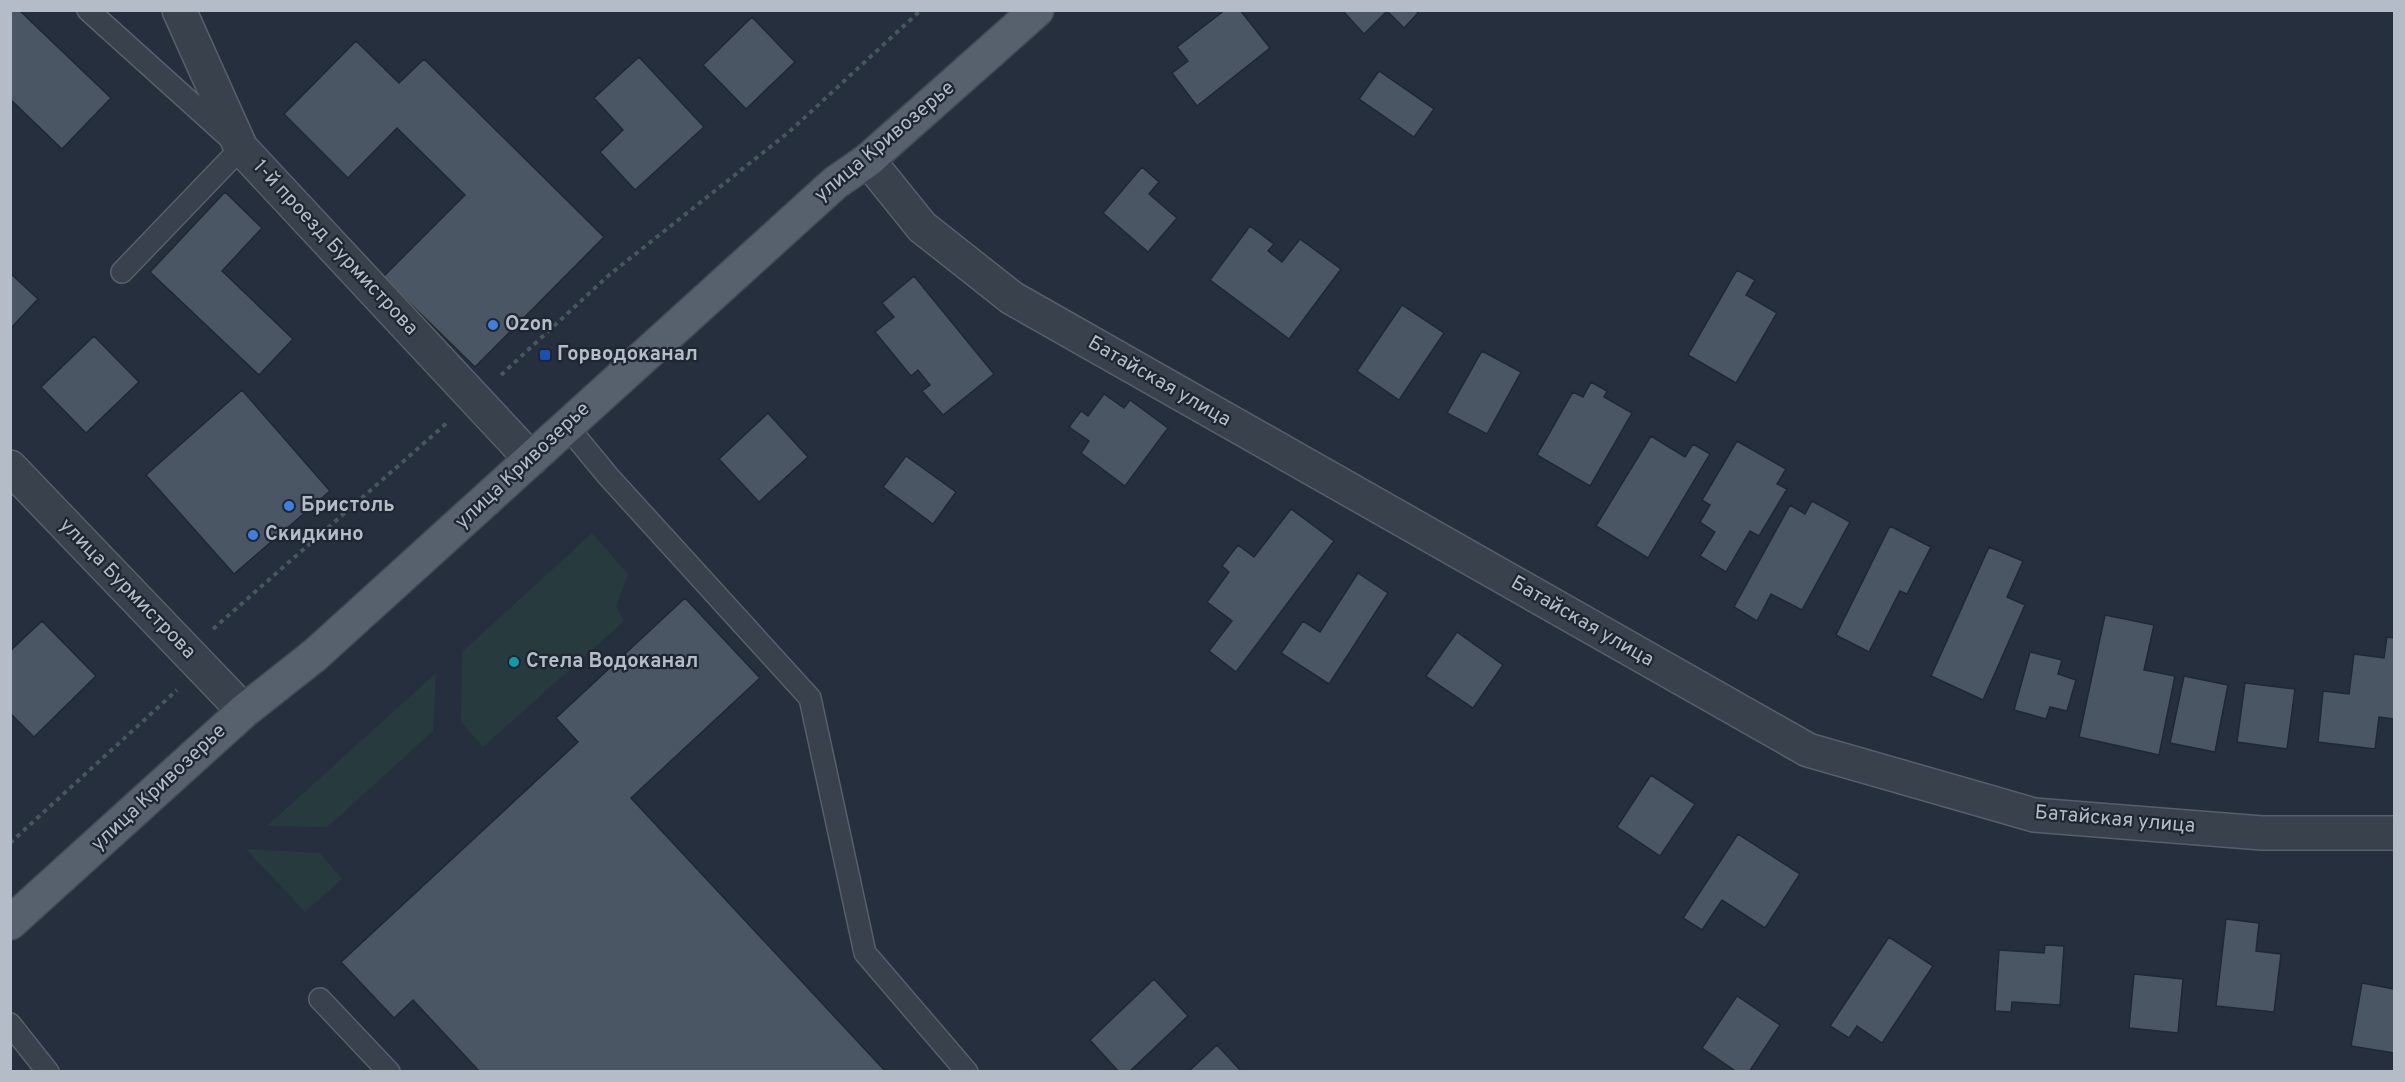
<svg xmlns="http://www.w3.org/2000/svg" width="2405" height="1082" viewBox="0 0 2405 1082" font-family="Overpass,sans-serif">
  <rect width="100%" height="100%" fill="#252f3d"/>
  <path fill="#273b3e" d="M592 533 628 574 616 606 624 621 483 747 461 722 462 652Z
    M436 673 433 731 332 823 326 827 267 826Z
    M246 849 320 853 342 879 305 912Z"/>
  <path fill="#4b5665" stroke="#202834" stroke-width="1.5" d="M10 10H19L111 98 62 149 10 99Z
    M1225 10H1240L1270 48 1197 106 1172 73 1188 61 1177 47Z
    M1342 10H1416L1418 13 1404 28 1387 11 1364 34Z
    M752 17 795 62 746 109 703 65Z
    M356 41 399 83 424 59 604 237 475 367 383 277 465 195 397 128 348 178 284 114Z
    M639 57 704 127 635 190 600 152 623 130 594 98Z
    M1379 71 1434 109 1414 137 1359 99Z
    M1142 167 1159 182 1149 194 1177 218 1148 252 1103 213Z
    M225 192 262 228 222 271 293 339 259 375 150 272Z
    M1250 226 1274 244 1268 251 1282 262 1300 239 1341 269 1289 339 1210 280Z
    M1737 270 1755 280 1746 295 1777 313 1736 383 1688 355Z
    M10 273 38 299 10 329Z
    M914 276 994 374 943 415 922 391 930 385 918 370 911 376 875 332 894 317 882 303Z
    M1402 305 1444 333 1399 400 1357 371Z
    M94 336 139 382 86 433 41 387Z
    M1482 351 1521 372 1487 434 1447 413Z
    M1591 382 1607 391 1604 397 1632 413 1590 486 1537 455 1573 392 1583 397Z
    M242 390 330 491 234 574 146 475Z
    M1104 394 1124 408 1130 400 1168 428 1125 486 1081 453 1089 441 1069 427 1081 411 1088 416Z
    M768 413 808 457 759 502 719 459Z
    M1651 436 1685 457 1693 444 1710 454 1648 558 1596 526Z
    M1737 441 1786 469 1777 484 1787 489 1759 536 1750 531 1726 572 1700 556 1715 532 1700 522 1710 505 1702 500Z
    M906 456 956 492 933 524 883 487Z
    M1812 501 1850 522 1802 610 1771 594 1757 621 1734 607 1790 505 1805 514Z
    M1291 509 1334 541 1236 672 1209 651 1232 621 1207 602 1229 572 1222 566 1238 545 1254 557Z
    M1890 526 1931 547 1907 594 1900 591 1869 652 1836 635Z
    M1989 547 2023 561 2007 597 2025 605 1983 700 1931 676Z
    M1358 573 1388 593 1329 684 1281 653 1303 621 1320 632Z
    M685 598 760 678 631 798 886 1072H480L413 1000 394 1018 341 962 578 742 556 718Z
    M2105 615 2154 625 2144 670 2175 676 2159 755 2079 737Z
    M42 621 96 676 34 737 10 713V651Z
    M1457 632 1503 665 1473 708 1426 676Z
    M2387 637 2394 638V719L2379 717 2375 749 2318 742 2323 691 2349 694 2354 654 2384 658Z
    M2030 652 2062 660 2058 674 2076 680 2067 711 2050 707 2046 719 2014 710Z
    M2184 676 2228 685 2215 752 2170 743Z
    M2245 683 2295 689 2287 749 2237 742Z
    M1651 775 1695 804 1660 856 1617 827Z
    M1738 834 1800 874 1765 928 1722 900 1702 930 1683 918Z
    M2226 919 2259 923 2256 951 2281 954 2274 1012 2216 1006Z
    M1889 937 1933 966 1882 1043 1857 1026 1849 1038 1830 1026Z
    M2045 945 2064 946 2060 1005 2012 1002 2011 1012 1995 1011 1999 950 2044 953Z
    M2134 974 2183 979 2178 1033 2129 1028Z
    M1154 979 1188 1016 1129 1072H1119L1090 1040Z
    M2362 983 2394 989V1053L2351 1046Z
    M1737 996 1780 1025 1749 1072H1737L1702 1048Z
    M1217 1045 1242 1072H1188Z"/>
  <g fill="none" stroke-linecap="round" stroke-linejoin="round">
    <g stroke="#575f6b" stroke-width="24">
      <path id="lane" d="M88 10 241 148 122 272
        M566 425 608 476 810 698 865 953 967 1072
        M320 999 389 1072
        M10 1024 48 1072"/>
    </g>
    <g stroke="#575f6b" stroke-width="36">
      <path id="street" d="M179 10 241 148 531 459
        M868 160 922 227 1012 298 1808 750 2034 815 2262 833H2394
        M10 467 244 711"/>
    </g>
    <g stroke="#424a56" stroke-width="36">
      <path id="primary" d="M10 923 244 711 315 655 835 183 868 160 1037 10"/>
    </g>
    <path stroke="#45585b" stroke-width="4" stroke-dasharray="4.5 4.5" stroke-linecap="butt" d="M501 375 609 275 789 132 921 10
      M213 629 448 422
      M10 843 177 690"/>
    <use href="#lane" stroke="#39414d" stroke-width="21"/>
    <use href="#street" stroke="#39414d" stroke-width="33"/>
    <use href="#primary" stroke="#57606d" stroke-width="33"/>
  </g>
  <g fill="#3f7fe0" stroke="#1e2632" stroke-width="2">
    <circle cx="493" cy="325" r="6"/>
    <circle cx="289" cy="506" r="6"/>
    <circle cx="253" cy="535" r="6"/>
  </g>
  <rect fill="#1a4fb4" stroke="#1e2632" stroke-width="2" x="539" y="349" width="12" height="12" rx="3"/>
  <circle fill="#0f9aa8" stroke="#1e2632" stroke-width="2" cx="514" cy="662" r="6"/>
  <g text-anchor="middle" dominant-baseline="central" stroke-width="4.5" stroke-linejoin="round" paint-order="stroke">
    <g font-size="20" fill="#b4bcc8" stroke="#1e2632">
      <text transform="translate(885 142) rotate(-40)">улица Кривозерье</text>
      <text transform="translate(335 248) rotate(47)">1-й проезд Бурмистрова</text>
      <text transform="translate(1159 382) rotate(30)">Батайская улица</text>
      <text transform="translate(523 466) rotate(-43)">улица Кривозерье</text>
      <text transform="translate(127 589) rotate(46)">улица Бурмистрова</text>
      <text transform="translate(1582 622) rotate(30)">Батайская улица</text>
      <text transform="translate(159 788) rotate(-43)">улица Кривозерье</text>
      <text transform="translate(2115 820) rotate(5)">Батайская улица</text>
    </g>
    <g font-size="20" font-weight="bold" fill="#b4bcc8" stroke="#1e2632" text-anchor="start">
      <text x="505" y="325">Ozon</text>
      <text x="557" y="355">Горводоканал</text>
      <text x="301" y="506">Бристоль</text>
      <text x="265" y="535">Скидкино</text>
      <text x="526" y="662">Стела Водоканал</text>
    </g>
  </g>
  <rect width="2405" height="1082" fill="none" stroke="#b4bcc8" stroke-width="24"/>
</svg>
